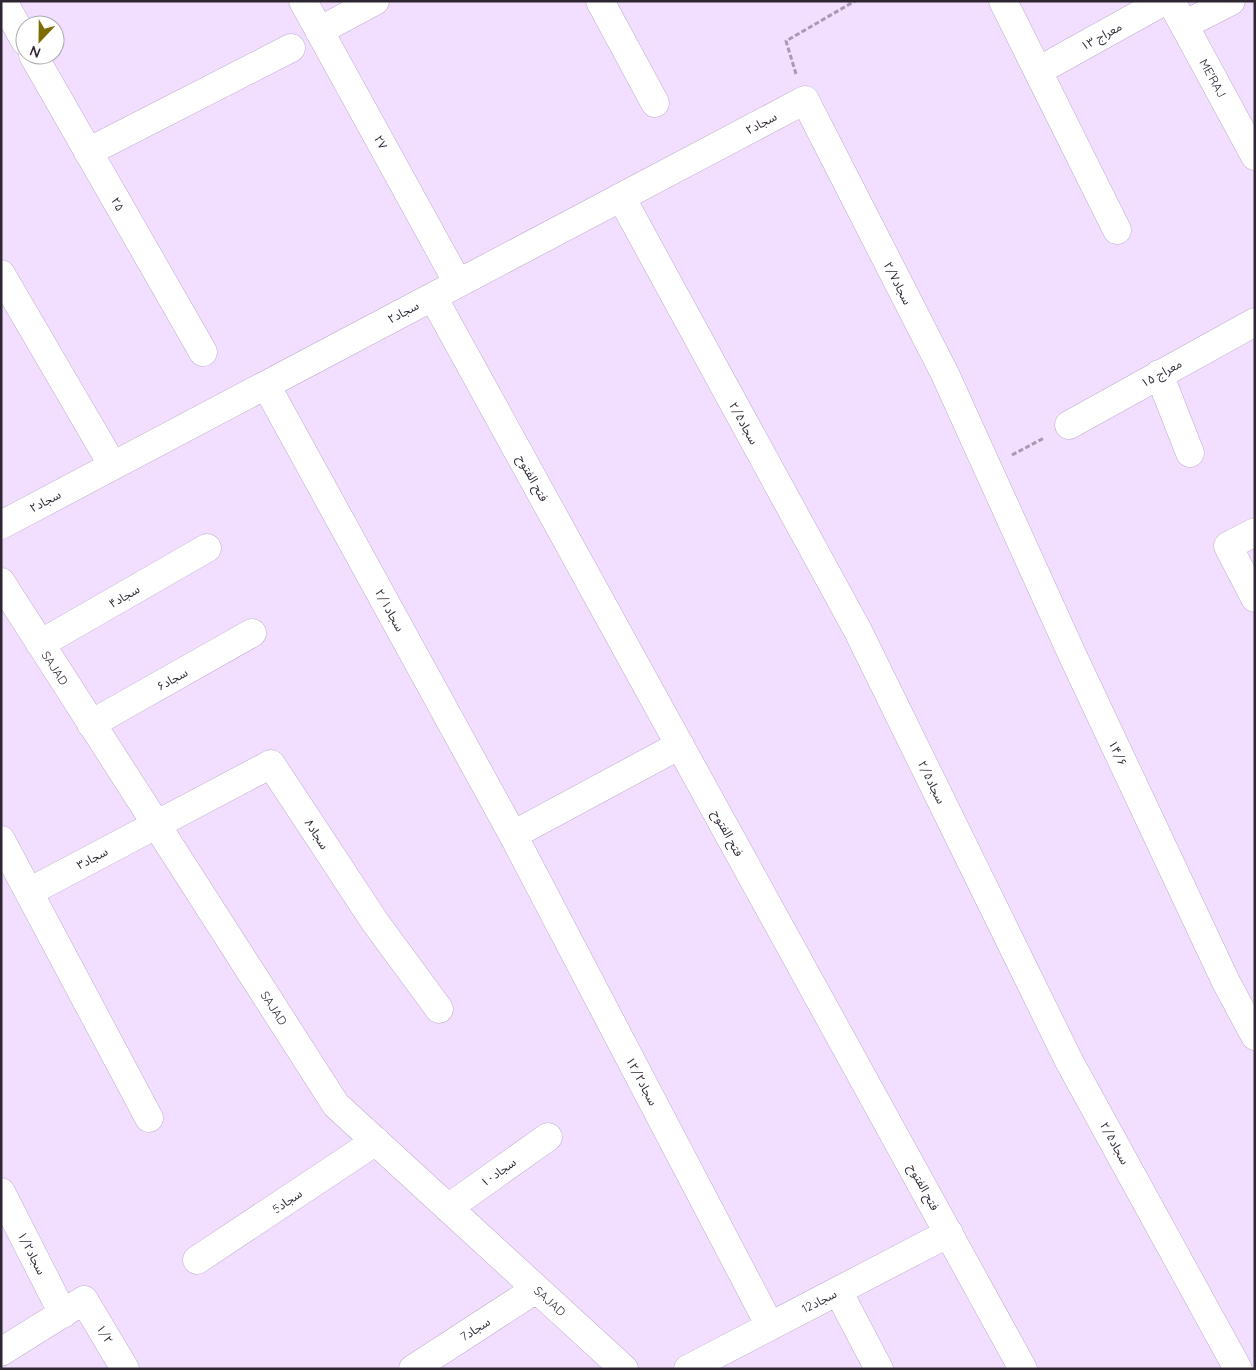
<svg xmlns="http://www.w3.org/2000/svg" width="1256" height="1370" viewBox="0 0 1256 1370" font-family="Quicksand,'Noto Sans Arabic',sans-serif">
  <rect width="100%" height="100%" fill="#f2dfff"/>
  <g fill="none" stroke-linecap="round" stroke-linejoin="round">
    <g stroke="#beaccb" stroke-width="29">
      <path id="minor" d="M3 1 25 41
        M303 1 458 283
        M600 1 655 103
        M1003 1 1117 230
        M1171 1 1255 156
        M1184 25 1231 1
        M319 31 375 1
        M33 55 203 352
        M1038 71 1164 1
        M88 152 291 48
        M621 197 858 631 1069 1061 1238 1369
        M1 274 113 466
        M433 297 1023 1369
        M1159 374 1190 453
        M266 385 513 835 770 1326
        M1069 425 1255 322
        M1 525 805 100 945 374 1071 652 1226 982 1255 1036
        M1255 532 1228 546 1255 598
        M1 582 336 1105 624 1369
        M40 644 207 548
        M91 724 252 633
        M513 835 680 745
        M1 840 149 1118
        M29 892 271 764 375 922 439 1009
        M1 1192 63 1314
        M448 1208 548 1137
        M197 1260 376 1141
        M838 1291 879 1369
        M1 1352 84 1300 125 1369
        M413 1369 536 1289
        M688 1369 949 1233"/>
    </g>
    <path stroke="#a99ab3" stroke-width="3" stroke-dasharray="5 2.5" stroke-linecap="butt" d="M796 74 786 41 855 1
      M1012 455 1044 438"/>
    <use href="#minor" stroke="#fff" stroke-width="28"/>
  </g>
  <g text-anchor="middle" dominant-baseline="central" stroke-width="5" stroke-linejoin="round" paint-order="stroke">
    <g font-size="12" fill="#2e2733" stroke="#fff">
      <text transform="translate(1101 36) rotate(-29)">معراج ۱۳</text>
      <text transform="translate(1213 78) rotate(61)">ME'RAJ</text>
      <text transform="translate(761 123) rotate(-28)">۲سجاد</text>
      <text transform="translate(381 142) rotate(61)">۲۷</text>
      <text transform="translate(118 204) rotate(60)">۲۵</text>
      <text transform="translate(898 283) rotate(63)">سجاد۲/۷</text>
      <text transform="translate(403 312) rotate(-28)">۲سجاد</text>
      <text transform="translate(1161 373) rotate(-29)">معراج ۱۵</text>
      <text transform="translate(744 423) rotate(61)">۲/۵سجاد</text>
      <text transform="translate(533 478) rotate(61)">فتح الفتوح</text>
      <text transform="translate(45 501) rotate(-28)">۲سجاد</text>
      <text transform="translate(124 596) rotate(-30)">۴سجاد</text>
      <text transform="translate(390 610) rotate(61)">۲/۱سجاد</text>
      <text transform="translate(55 668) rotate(57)">SAJAD</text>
      <text transform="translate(172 679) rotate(-29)">۶سجاد</text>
      <text transform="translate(1118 753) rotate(65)">۱۴/۶</text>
      <text transform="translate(932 782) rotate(64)">۲/۵سجاد</text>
      <text transform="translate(728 833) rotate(61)">فتح الفتوح</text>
      <text transform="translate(317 834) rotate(57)">۸سجاد</text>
      <text transform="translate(92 858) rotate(-28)">۳سجاد</text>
      <text transform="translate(274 1008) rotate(57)">SAJAD</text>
      <text transform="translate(642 1081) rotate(62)">۱۲/۲سجاد</text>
      <text transform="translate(1115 1143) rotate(61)">۲/۵سجاد</text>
      <text transform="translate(498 1172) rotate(-35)">۱۰سجاد</text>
      <text transform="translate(924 1187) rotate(61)">فتح الفتوح</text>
      <text transform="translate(287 1201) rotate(-34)">5سجاد</text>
      <text transform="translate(32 1253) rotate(63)">۱/۲سجاد</text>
      <text transform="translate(550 1301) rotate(42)">SAJAD</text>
      <text transform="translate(819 1301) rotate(-27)">12سجاد</text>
      <text transform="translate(475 1329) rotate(-33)">7سجاد</text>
      <text transform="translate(105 1334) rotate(59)">۱/۲</text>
    </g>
  </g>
  <rect width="1256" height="1370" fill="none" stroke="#2e2733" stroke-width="5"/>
  <g transform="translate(40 40) rotate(202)"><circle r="24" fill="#ffffff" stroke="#aba9ad"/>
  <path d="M0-4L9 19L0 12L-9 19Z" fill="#7d6b03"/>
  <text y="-8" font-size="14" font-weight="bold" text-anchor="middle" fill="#2e2733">N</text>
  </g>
</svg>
